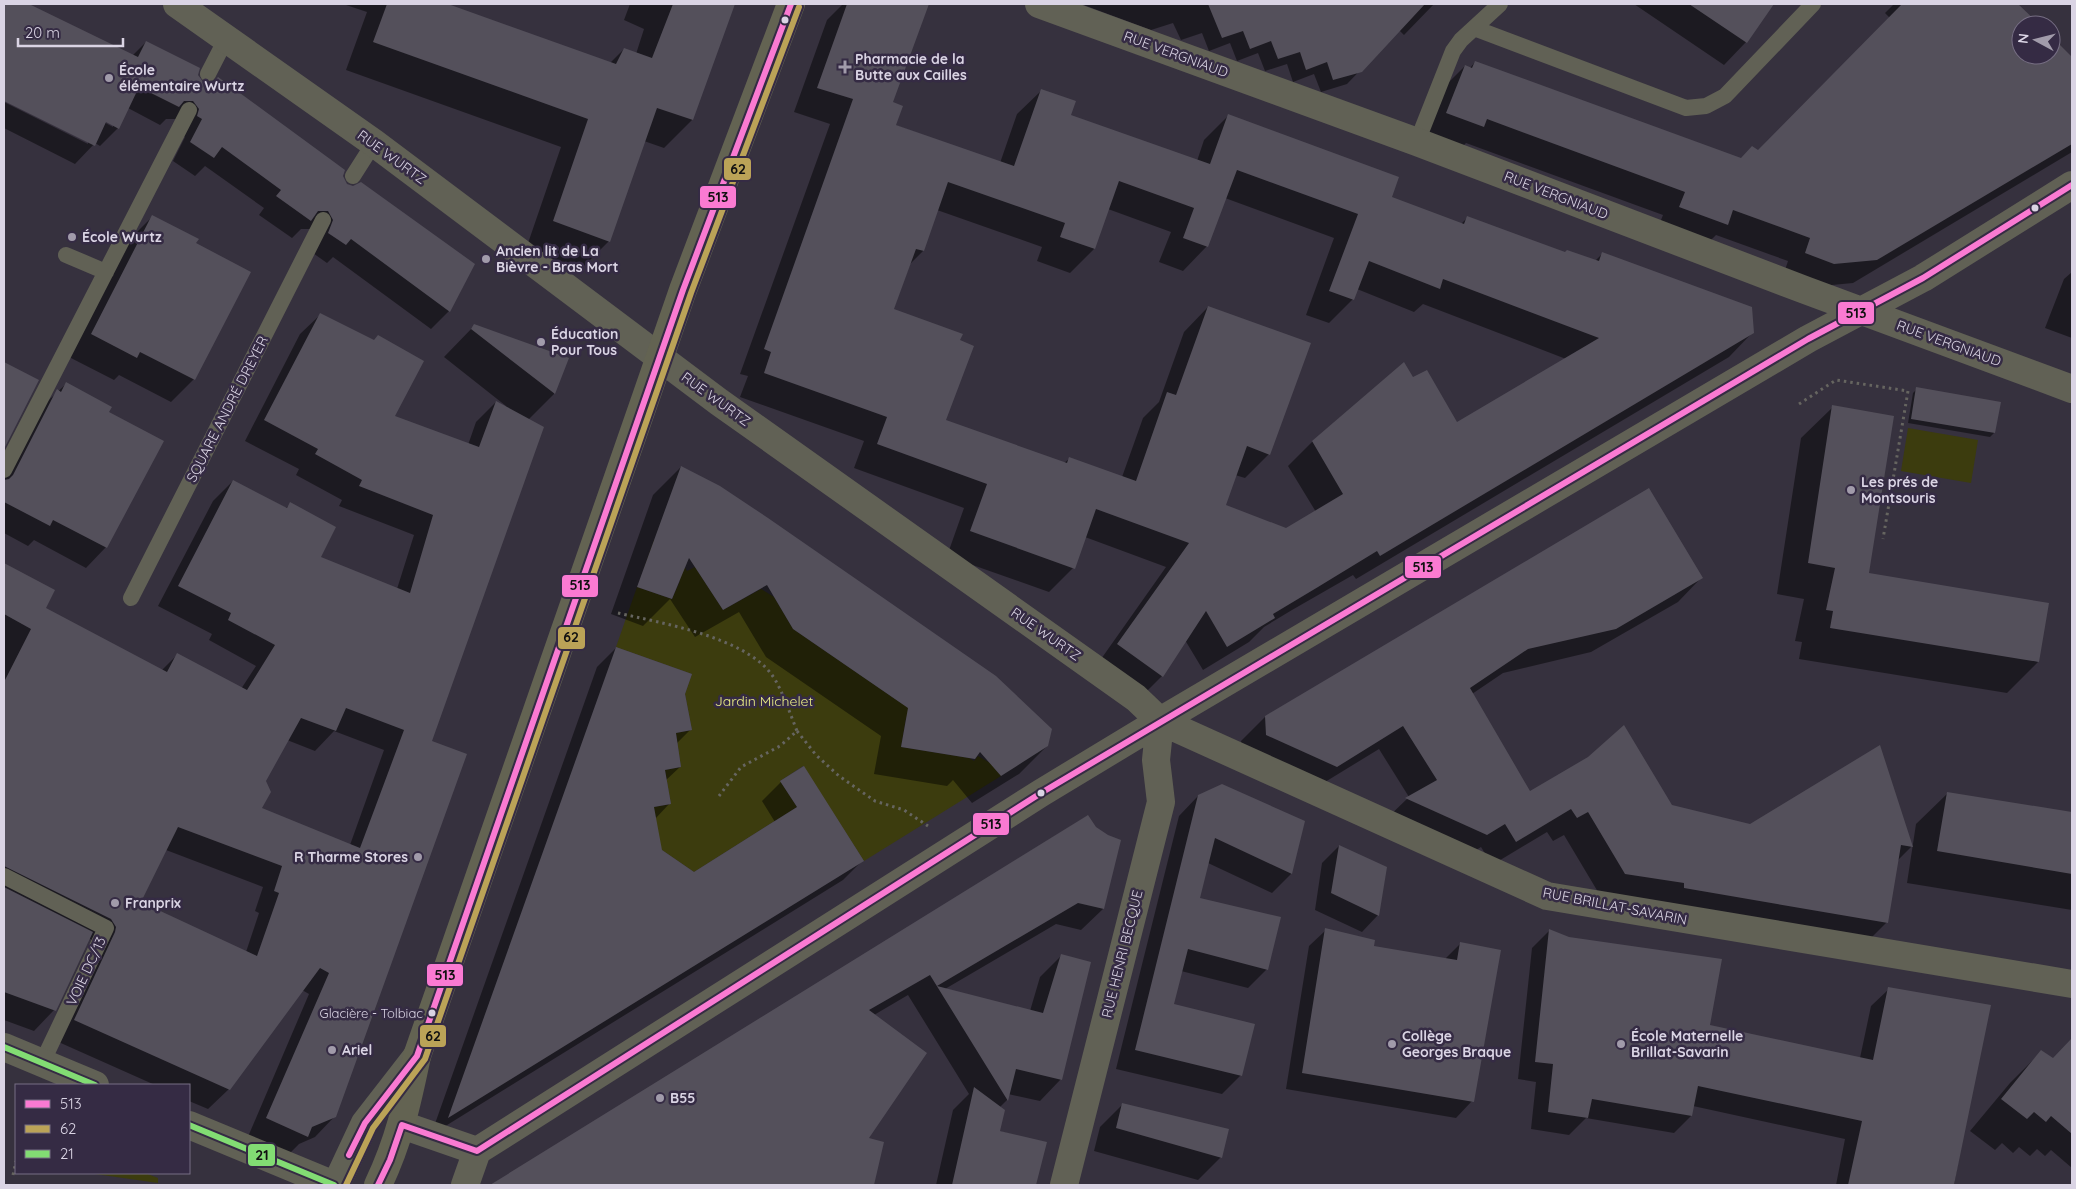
<svg xmlns="http://www.w3.org/2000/svg" width="2076" height="1189" viewBox="0 0 2076 1189" font-family="Quicksand,sans-serif">
  <rect width="100%" height="100%" fill="#36313e"/>
  <path fill="#3c3c0e" d="M1908 428 1978 440 1971 483 1901 471Z
    M654 540 676 553 687 571 695 567 723 610 761 589 774 597 793 629 901 703 912 705 906 718 901 747 969 758 974 761 978 756 990 763 1001 776 864 861 803 766 780 781 797 807 694 872 659 848 654 807 671 804 665 770 681 767 676 733 692 730 685 694 692 674 616 647 637 587 672 599 680 581 644 568Z
    M88 1173H145L158 1178V1183Z"/>
  <path fill="#0007" fill-rule="evenodd" d="M4 4H26L132 56 146 42 197 75 203 84 342 176 346 185 474 264 449 311 431 329 333 257 327 263 310 251V229H301L292 238 259 215 264 208 205 166 195 176 173 161 185 137 180 134 176 119H166L160 125 128 108 118 128 100 146 95 143 75 164 4 128V102L88 144V142L4 99ZM101 118 113 124V127L100 120Z
    M343 4H444L610 63 624 49 636 54 644 29 624 20 630 4H733L692 120 664 148 644 141 609 241 581 269 526 249 561 147 346 70 367 12Z
    M843 4 928 5 891 103 895 125 1000 163 1017 114 1042 90 1070 116 1197 161 1204 140 1228 116 1390 198 1461 224 1467 218 1565 253 1595 261 1602 254 1753 332 1729 357 1356 579 1353 575 1292 610 1264 627 1249 642 1203 670 1185 640 1162 676 1138 700 1094 669 1166 567 1085 537 1073 568 1049 592 947 556 964 508 854 468 864 441 740 397 748 376 740 374 830 124 794 112 827 20ZM1225 198 1334 238 1306 315 1329 323 1353 299 1357 289 1414 312 1423 304 1566 359 1457 424 1413 379 1404 364 1312 442 1288 466 1316 512 1286 530 1224 506 1235 475 1245 478 1269 454 1208 307 1184 332 1159 402 1143 418 1122 477 1069 459 1064 463 944 421 893 310 910 264 923 251 937 210 1042 247 1037 261 1070 273 1094 249 1108 209 1171 232 1159 262 1183 271 1207 246Z
    M1081 4H1434L1404 35 1399 30 1347 84 1321 92 1314 74 1293 82 1287 64 1265 71 1258 53 1237 61 1230 43 1209 51 1202 33 1181 40 1173 23 1151 30Z
    M1634 4H1772L1746 42 1724 65Z
    M1894 4H2016L2037 25H2021V55H2051V38L2072 59V152L1853 283 1811 287 1783 276 1788 261 1716 235 1704 247 1657 230 1663 215 1466 143 1460 149 1424 136 1442 89 1465 66 1470 68 1475 62 1741 159 1758 152 1890 18 1885 13Z
    M153 216 195 244 194 379 171 402 119 375 114 380 69 357 130 239Z
    M2072 272V338L2045 328 2064 279Z
    M321 314 394 417 468 445 476 422 496 402 505 407 506 406 444 357 474 326 567 358 554 394 528 420 430 742 335 1116 315 1137 299 1144 287 1156 247 1139 309 994 302 990 229 1089 208 1109 189 1101V1085H155L54 1040 95 943 89 938 54 1010 34 1031 4 1020V564L54 591 44 609 161 671 177 655 241 689 256 666 209 640 212 634 158 606 213 501 233 481 286 508 291 504 319 557 397 589 414 535 339 506 342 500 296 475 299 469 245 441 300 334ZM334 731 384 750 350 845 260 809 264 781 287 740 315 751ZM166 850 263 887 255 911 259 913 246 952 139 903Z
    M10 367 37 381 4 446V373Z
    M66 384 108 413 106 547 86 568 34 540 28 546 4 533V475L37 411Z
    M1917 389 1999 403 1994 433 1990 437 1908 423 1913 393Z
    M1833 407 1867 574 2038 662 2007 693 1799 659 1802 642 1795 641 1804 599 1777 594 1801 438Z
    M681 467 1047 746 1019 774 972 803 953 780 947 786 874 774 881 736 766 657 739 612 695 637 670 599 643 626 611 614 653 495Z
    M1701 578 1678 602 1591 652 1503 673 1472 694 1530 793 1671 806 1751 825 1879 747 1911 847 1897 861 1887 922 1863 946 1601 897 1564 835 1553 841 1547 832 1492 865 1481 847 1463 858 1383 822 1409 797 1379 749 1312 790 1243 758 1241 741 1265 717Z
    M616 648 684 694 691 729 676 744 680 767 665 781 670 803 655 819 661 851 694 873 775 822 762 801 781 782 862 861 843 880 431 1135 597 667Z
    M1948 793 2072 814V910L1907 883 1916 824Z
    M1198 796 1304 822 1291 874 1272 893 1208 863 1199 899 1267 969 1248 988 1181 971 1172 1005 1241 1075 1222 1094 1116 1069 1179 816Z
    M1087 816 1103 909 1081 930 1056 924 945 989 1030 1011 1040 977 1061 956V1079L1040 1101 1008 1094 1007 1100 999 1108V1131L1045 1143 1035 1185H936L953 1110 969 1094 908 995 874 1015 867 1139 882 1143 873 1185H500L511 1174Z
    M1339 846 1386 868 1378 915 1362 932 1315 910 1322 863Z
    M1326 930 1373 947 1445 959 1460 944 1472 1101 1456 1118 1286 1089 1309 946Z
    M1549 931 1708 1026 1860 1058 1871 1006 1889 989 1961 1146 1954 1185H1836L1845 1139 1693 1106 1691 1116 1674 1133 1586 1118 1569 1135 1531 1129 1536 1082 1518 1079 1532 948Z
    M2042 1051 2053 1060 2070 1063 2072 1061V1168L2051 1150 2045 1156 2037 1149 2030 1156 2019 1147 2013 1153 2002 1143 1995 1150 1970 1131 2010 1083Z
    M1123 1104 1221 1157 1198 1180 1094 1151 1100 1127Z"/>
  <path fill="#54505b" fill-rule="evenodd" d="M4 4H29L138 57 146 41 200 68 198 75 204 83H213L218 77 345 170 343 176 347 184 353 186 361 182 475 264 450 312 351 239 346 245 328 233 333 220 328 211H318L311 221 276 196 281 190 222 147 214 158 190 142 202 119 197 116 199 109 193 101H184L179 107 139 87 119 129 106 122 95 146 4 101Z
    M387 4H448L616 64 624 48 652 58 673 4H735L693 120 657 108 610 242 553 221 588 119 373 42Z
    M847 4H929L893 102 903 106 896 125 1014 166 1041 89 1076 101 1071 115 1210 164 1228 114 1399 177 1392 197 1464 224 1467 216 1565 252 1567 250 1599 261 1602 252 1752 307 1754 333 1380 556 1377 551 1318 587 1273 614 1275 618 1227 647 1206 611 1163 677 1117 644 1189 543 1096 509 1075 569 970 531 987 484 877 444 887 417 764 373 771 352 764 349 853 99 817 88ZM1237 170 1358 214 1329 291 1354 300 1369 261 1440 289 1443 279 1599 338 1457 422 1427 370 1413 377 1404 362 1312 441 1343 494 1286 528 1226 505 1247 446 1270 455 1311 343 1208 306 1176 395 1167 392 1136 481 1069 457 1067 463 946 420 974 346 960 340 963 334 894 309 916 249 924 251 948 182 1065 223 1060 237 1095 249 1119 181 1194 208 1183 238 1208 247Z
    M1208 4H1425L1362 72 1333 80 1327 62 1306 70 1300 52 1278 59 1271 41 1250 49 1243 31 1222 38Z
    M1689 4H1774L1747 43Z
    M1902 4H2018L2040 25H2021V55H2051V36L2072 57V144L1877 260 1834 264 1805 253 1810 238 1733 210 1728 225 1679 207 1685 192 1487 119 1484 127 1446 113 1465 65 1472 68 1475 61 1741 158 1752 146 1758 150Z
    M152 215 199 239 196 243 251 272 195 380 140 352 137 358 91 334Z
    M320 313 374 340 378 335 424 361 395 416 479 447 496 401 544 427 432 741 467 754 336 1117 312 1127 308 1137 266 1118 329 973 320 968 230 1090 74 1020 115 932 116 927 111 919 4 866V682L31 629 4 614V563L55 590 46 608 167 672 177 653 247 690 275 645 228 620 231 613 178 586 233 480 287 508 290 502 336 527 321 557 410 593 433 515 359 486 362 480 315 454 318 449 264 420ZM346 708 404 730 360 848 262 808 271 792 266 781 301 718 336 731ZM178 827 282 866 274 891 279 893 257 956 141 902Z
    M474 324 569 358 555 394 471 329Z
    M4 362 39 380 4 449Z
    M66 382 112 407 109 412 164 441 107 548 53 520 50 526 4 502V480L9 479 13 475 57 389 61 392Z
    M1916 387 2001 402 1995 433 1911 419Z
    M1832 405 1894 416 1869 573 2049 603 2039 662 1830 628 1833 611 1826 610 1835 568 1808 563Z
    M681 466 720 486 768 518 996 676 1052 729 1048 746 1001 776 980 752 975 759 901 747 908 708 793 629 767 585 723 610 689 558 672 599 637 587Z
    M1649 488 1703 578 1616 629 1528 649 1470 688 1530 791 1588 757 1624 725 1672 805 1750 824 1880 745 1913 847 1901 845 1888 923 1684 888V883L1625 874 1588 812 1577 818 1571 809 1516 842 1505 824 1487 835 1405 798 1437 780 1403 726 1337 767 1266 735 1265 716Z
    M616 647 692 674 685 694 692 730 676 733 681 767 665 770 671 804 654 807 662 850 694 872 797 807 780 781 804 766 864 861 448 1118Z
    M1222 784 1305 821 1292 874 1215 838 1200 898 1281 917 1268 970 1188 949 1174 1004 1255 1024 1242 1076 1135 1050 1198 795Z
    M1947 792 2072 812V874L1937 851Z
    M1088 815 1096 827 1108 835 1121 840 1104 909 1078 903 937 986 1043 1013 1061 954 1091 962 1062 1080 1016 1069 1008 1101 930 975 869 1010 927 1053 869 1138 884 1142 874 1185H490Z
    M1339 845 1387 867 1379 916 1331 893Z
    M4 887 93 932 56 1011 4 992Z
    M1325 928 1375 940 1374 946 1457 960 1460 942 1501 950 1474 1102 1302 1073Z
    M1549 929 1569 937 1722 959 1710 1025 1873 1060 1888 987 1991 1005 1954 1185H1848L1862 1121 1698 1086 1692 1116 1592 1099 1588 1118 1548 1112 1553 1064 1535 1062Z
    M2072 1038V1134L2051 1116 2046 1122 2034 1112 2027 1119 2001 1099 2041 1050 2053 1058Z
    M974 1087 1005 1110 1000 1131 1047 1142 1036 1185H952Z
    M1122 1103 1229 1129 1222 1158 1116 1128Z"/>
  <g fill="none" stroke-linecap="round" stroke-linejoin="round">
    <path stroke="#666560" stroke-width="3" stroke-dasharray="2.5 4" stroke-linecap="butt" d="M1799 404 1836 380 1908 391 1883 539
      M618 613C661 623 745 637 772 675 781 687 791 716 797 731L780 746 741 767 719 796
      M797 731 816 755 839 776 875 801 904 810 928 826
      M13 1175 16 1161"/>
    <path stroke="#616155" stroke-width="16" d="M1474 28 1686 108 1706 106 1725 96 1813 4
      M208 74 226 39
      M1417 142 1453 51 1461 40 1500 4
      M353 176 374 143
      M66 255 106 272
      M4 470 189 110
      M131 598 323 220
      M4 876 106 928 42 1063"/>
    <path stroke="#616155" stroke-width="28" d="M177 4 374 143 719 402 1136 698 1160 721 1547 896 2072 984
      M1039 4 1417 142 1805 290 2072 389
      M402 1125 477 1151
      M465 1185 477 1151 1041 793 1160 721 1808 339 1923 278 2072 185
      M1064 1185 1161 802 1156 760 1160 721"/>
    <path stroke="#616155" stroke-width="28" d="M4 1047 95 1085
      M189 1125 334 1185
      M336 1185 365 1123 417 1056"/>
    <path stroke="#636352" stroke-width="28" d="M378 1185C399 1141 407 1104 417 1056L646 397 683 290 791 4"/>
    <g stroke="#352b44" stroke-width="10">
      <path id="bus-1" d="M349 1155 365 1123 417 1056 683 290 791 4
        M378 1185 390 1160 402 1125 477 1151 1041 793 1808 339 1923 278 2072 185"/>
    </g>
    <g stroke="#352b44" stroke-width="10">
      <path id="bus-2" d="M346 1185 373 1128 425 1059 691 293 799 7"/>
    </g>
    <g stroke="#352b44" stroke-width="10">
      <path id="bus-3" d="M4 1047 95 1085
        M189 1125 334 1185"/>
    </g>
    <use href="#bus-1" stroke="#fa7ad2" stroke-width="6"/>
    <use href="#bus-2" stroke="#bba357" stroke-width="6"/>
    <use href="#bus-3" stroke="#82dc73" stroke-width="6"/>
  </g>
  <g fill="#dad4e4" stroke="#352b44" stroke-width="2">
    <circle cx="785" cy="20" r="4.5"/>
    <circle cx="2035" cy="208" r="4.5"/>
    <circle cx="1041" cy="793" r="4.5"/>
    <circle cx="432" cy="1013" r="4.5"/>
  </g>
  <g fill="#a19baa" stroke="#352b44" stroke-width="2">
    <path d="M842.5 59.5h5v5h5v5h-5v5h-5v-5h-5v-5h5z"/>
    <circle cx="109" cy="78" r="5"/>
    <circle cx="72" cy="237" r="5"/>
    <circle cx="486" cy="259" r="5"/>
    <circle cx="541" cy="342" r="5"/>
    <circle cx="1851" cy="490" r="5"/>
    <circle cx="418" cy="857" r="5"/>
    <circle cx="115" cy="903" r="5"/>
    <circle cx="1392" cy="1044" r="5"/>
    <circle cx="1621" cy="1044" r="5"/>
    <circle cx="332" cy="1050" r="5"/>
    <circle cx="660" cy="1098" r="5"/>
  </g>
  <g text-anchor="middle" dominant-baseline="central" stroke-width="5" stroke-linejoin="round" paint-order="stroke">
    <g font-size="13" fill="#dad4e4" stroke="#352b44" text-anchor="end">
      <text x="423" y="1013">Glacière - Tolbiac</text>
    </g>
    <g font-size="14" fill="#dad4e4" stroke="#352b44">
      <text transform="translate(1176 54) rotate(20)">RUE VERGNIAUD</text>
      <text transform="translate(392 157) rotate(36)">RUE WURTZ</text>
      <text transform="translate(1556 195) rotate(21)">RUE VERGNIAUD</text>
      <text transform="translate(1949 343) rotate(20)">RUE VERGNIAUD</text>
      <text transform="translate(716 399) rotate(36)">RUE WURTZ</text>
      <text transform="translate(227 409) rotate(-63)">SQUARE ANDRÉ DREYER</text>
      <text transform="translate(1046 634) rotate(35)">RUE WURTZ</text>
      <text transform="translate(1615 906) rotate(11)">RUE BRILLAT-SAVARIN</text>
      <text transform="translate(1122 954) rotate(-76)">RUE HENRI BECQUE</text>
      <text transform="translate(86 971) rotate(-65)">VOIE DC/13</text>
    </g>
    <g font-size="14" font-weight="bold" fill="#dad4e4" stroke="#352b44" text-anchor="start">
      <text x="855" y="59">Pharmacie de la<tspan x="855" dy="16">Butte aux Cailles</tspan></text>
      <text x="119" y="70">École<tspan x="119" dy="16">élémentaire Wurtz</tspan></text>
      <text x="82" y="237">École Wurtz</text>
      <text x="496" y="251">Ancien lit de La<tspan x="496" dy="16">Bièvre - Bras Mort</tspan></text>
      <text x="551" y="334">Éducation<tspan x="551" dy="16">Pour Tous</tspan></text>
      <text x="1861" y="482">Les prés de<tspan x="1861" dy="16">Montsouris</tspan></text>
      <text x="408" y="857" text-anchor="end">R Tharme Stores</text>
      <text x="125" y="903">Franprix</text>
      <text x="1402" y="1036">Collège<tspan x="1402" dy="16">Georges Braque</tspan></text>
      <text x="1631" y="1036">École Maternelle<tspan x="1631" dy="16">Brillat-Savarin</tspan></text>
      <text x="342" y="1050">Ariel</text>
      <text x="670" y="1098">B55</text>
    </g>
    <g font-size="14" fill="#e8eb84" stroke="#352b44">
      <text x="764" y="701">Jardin Michelet</text>
    </g>
  </g>
  <g stroke="#352b44" stroke-width="2">
    <rect x="723" y="157" width="29" height="24" rx="5" fill="#bba357"/>
    <rect x="699" y="185" width="38" height="24" rx="5" fill="#fa7ad2"/>
    <rect x="1837" y="301" width="38" height="24" rx="5" fill="#fa7ad2"/>
    <rect x="1404" y="555" width="38" height="24" rx="5" fill="#fa7ad2"/>
    <rect x="561" y="574" width="38" height="24" rx="5" fill="#fa7ad2"/>
    <rect x="557" y="626" width="29" height="24" rx="5" fill="#bba357"/>
    <rect x="972" y="812" width="38" height="24" rx="5" fill="#fa7ad2"/>
    <rect x="426" y="963" width="38" height="24" rx="5" fill="#fa7ad2"/>
    <rect x="419" y="1024" width="28" height="24" rx="5" fill="#bba357"/>
    <rect x="247" y="1143" width="29" height="24" rx="5" fill="#82dc73"/>
  </g>
  <g font-size="14" text-anchor="middle" font-weight="bold" fill="#111">
    <text x="738" y="174">62</text>
    <text x="718" y="202">513</text>
    <text x="1856" y="318">513</text>
    <text x="1423" y="572">513</text>
    <text x="580" y="590">513</text>
    <text x="571" y="642">62</text>
    <text x="991" y="829">513</text>
    <text x="445" y="980">513</text>
    <text x="433" y="1041">62</text>
    <text x="262" y="1160">21</text>
  </g>
  <rect width="2076" height="1189" fill="none" stroke="#dad4e4" stroke-width="10"/>
  <rect x="15" y="1084" width="175" height="90" fill="#352b44" stroke="#776f84"/>
  <rect x="25" y="1100" width="25" height="8" fill="#fa7ad2" stroke="#776f84"/>
  <text x="60" y="1109" font-size="15" fill="#dad4e4">513</text>
  <rect x="25" y="1125" width="25" height="8" fill="#bba357" stroke="#776f84"/>
  <text x="60" y="1134" font-size="15" fill="#dad4e4">62</text>
  <rect x="25" y="1150" width="25" height="8" fill="#82dc73" stroke="#776f84"/>
  <text x="60" y="1159" font-size="15" fill="#dad4e4">21</text>
  <g transform="translate(2036 40) rotate(277)"><circle r="24" fill="#352b44" stroke="#776f84"/>
  <path d="M0-4L9 19L0 12L-9 19Z" fill="#a19baa"/>
  <text y="-8" font-size="14" font-weight="bold" text-anchor="middle" fill="#dad4e4">N</text>
  </g>
  <path d="M18 38v8h105v-8" fill="none" stroke="#dad4e4" stroke-width="2.5"/>
  <text x="25" y="38" font-size="15" fill="#dad4e4" stroke="#352b44" stroke-width="4" paint-order="stroke">20 m</text>
</svg>
